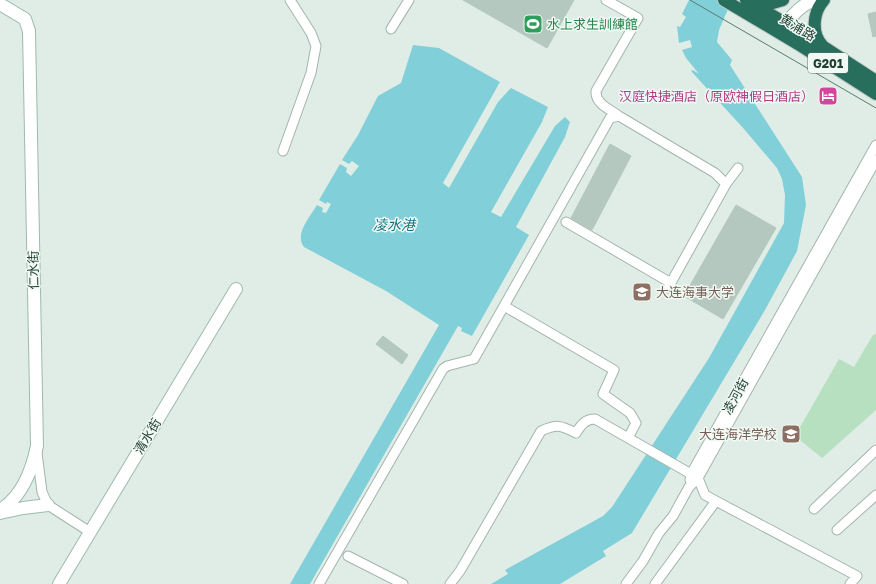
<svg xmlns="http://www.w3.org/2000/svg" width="876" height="584" viewBox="0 0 876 584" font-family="'Golos Text','Noto Sans SC',sans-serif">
  <rect width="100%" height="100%" fill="#e0ede6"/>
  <path fill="#b6e0bf" d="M876 334V410L822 458 795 436 839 359 854 367 873 335Z"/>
  <path fill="#81cfd8" d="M689 0H732L719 30 717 42 732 60 730 65 802 177 806 205 797 251 765 310 632 533 603 551 606 556 560 584H491L508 574 505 570 603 516 612 507 709 358 784 223 785 195 782 179 777 168 744 129 691 71 693 70 699 74 686 58 682 50 692 47 690 40 679 43 677 26 680 27 686 17 682 14Z
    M413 45 439 48 500 82 443 183 449 188 498 102 511 88 548 107 542 122 491 212 501 217 555 126 565 117 570 122 565 137 516 227 529 235 472 336 461 331 462 328 458 326 310 584H290L439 325 386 291 304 247C294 234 310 217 317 205L323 208 322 212 326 213 331 204 327 202 326 204 319 200 340 164 347 168 346 172 351 176 359 166 352 161 349 164 342 160 358 135 378 96 401 83Z"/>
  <path fill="#b5c8bf" stroke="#b1c7bd" d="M463 0H574L547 48Z
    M876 12V36L873 37 868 14Z
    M610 144 631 156 592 230 571 218Z
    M736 205 776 228 723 319 684 296Z
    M383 336 408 355 402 364 376 344Z"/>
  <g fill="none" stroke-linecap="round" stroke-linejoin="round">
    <g stroke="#a2b5ad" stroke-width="11">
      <path id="street" d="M606 0 638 18 596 91C595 104 610 109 619 116
        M391 29 409 0
        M283 151 311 73 316 46 311 33 290 0
        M566 222 671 283
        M668 288 726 184 738 168
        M628 438 636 423 630 413 603 394 614 370 504 306 610 118 619 116 715 173 726 184
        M37 453 42 492 48 505 90 532
        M690 480 691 474 876 145
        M814 509 876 450
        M837 530 876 495
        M348 556 403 584
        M319 584 443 369 447 366 474 359 504 306
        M450 584 460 571 541 431C557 424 560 425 576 433 581 425 585 419 595 419L698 478 705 495 716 501 857 576 850 584
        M626 584 643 561 659 533 673 516 689 487 698 478 876 160
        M655 584 716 501"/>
    </g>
    <g stroke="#9dbaae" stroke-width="14">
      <path id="secondary" d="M0 4 25 19 29 31 37 446C32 470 22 497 0 510
        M781 32C789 18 799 6 814 0
        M0 513 23 508 48 505
        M59 584 236 289"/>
    </g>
    <g stroke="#c0c9c6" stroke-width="14">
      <path id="highway" d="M724 0 798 44 876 94
        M746 0 804 34 876 81
        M756 4 766 5 783 0
        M822 45C811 33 813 12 824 0"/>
    </g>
    <use href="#street" stroke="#fff" stroke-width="9"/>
    <use href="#secondary" stroke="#fff" stroke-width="12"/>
    <use href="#highway" stroke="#276e5c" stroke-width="12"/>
    <path stroke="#597b70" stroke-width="1" d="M690 0 876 108"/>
  </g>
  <defs>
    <g id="stadium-square" transform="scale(1)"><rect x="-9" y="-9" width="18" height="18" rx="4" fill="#2e9e5b" stroke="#f1f9f4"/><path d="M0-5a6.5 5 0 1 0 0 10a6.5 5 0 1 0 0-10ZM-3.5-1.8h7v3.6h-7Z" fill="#fff"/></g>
    <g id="hotel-square" transform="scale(1)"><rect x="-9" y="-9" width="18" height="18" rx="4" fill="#d1479c" stroke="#f1f9f4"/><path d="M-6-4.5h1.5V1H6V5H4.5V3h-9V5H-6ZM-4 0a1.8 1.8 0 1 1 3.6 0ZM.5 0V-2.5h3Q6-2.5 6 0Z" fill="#fff"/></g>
    <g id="university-square" transform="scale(1)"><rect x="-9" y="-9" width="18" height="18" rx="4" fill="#8d6e63" stroke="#f1f9f4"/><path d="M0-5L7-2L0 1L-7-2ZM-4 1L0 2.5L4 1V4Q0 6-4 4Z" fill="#fff"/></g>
    <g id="school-square" transform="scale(1)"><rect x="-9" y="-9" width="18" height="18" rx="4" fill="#8d6e63" stroke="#f1f9f4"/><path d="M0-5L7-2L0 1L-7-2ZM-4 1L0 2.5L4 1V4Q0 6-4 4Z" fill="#fff"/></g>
  </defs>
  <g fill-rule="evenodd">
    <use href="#stadium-square" x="533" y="24"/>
    <use href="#hotel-square" x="828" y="96"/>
    <use href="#university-square" x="642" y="292"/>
    <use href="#school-square" x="791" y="434"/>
  </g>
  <g text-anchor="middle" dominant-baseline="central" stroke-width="3" stroke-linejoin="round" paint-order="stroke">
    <rect fill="#f1f9f4" stroke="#5e776e" stroke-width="1" x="808" y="53" width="40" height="20" rx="3"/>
    <g font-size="12" font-weight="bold" fill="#1f3f34">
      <text x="828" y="63">G201</text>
    </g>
    <g font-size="13" fill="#27864d" stroke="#f1f9f4" text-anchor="start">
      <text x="547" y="24">水上求生訓練館</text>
    </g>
    <g font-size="13" fill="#1f3f34" stroke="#f1f9f4">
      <text transform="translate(798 27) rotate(31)">黄浦路</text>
      <text transform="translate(33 270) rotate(-91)">仁水街</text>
      <text transform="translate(735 396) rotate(-61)">凌河街</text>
      <text transform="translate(147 436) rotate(-59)">清水街</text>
    </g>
    <g font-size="13" fill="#b23c85" stroke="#f1f9f4" text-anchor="end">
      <text x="814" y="96">汉庭快捷酒店（原欧神假日酒店）</text>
    </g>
    <g font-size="13" fill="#785e54" stroke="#f1f9f4" text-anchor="start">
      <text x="656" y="292">大连海事大学</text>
      <text x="777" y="434" text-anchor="end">大连海洋学校</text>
    </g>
    <g font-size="14" font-style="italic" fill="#127581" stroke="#f1f9f4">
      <text x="394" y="224">凌水港</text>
    </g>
  </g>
</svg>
